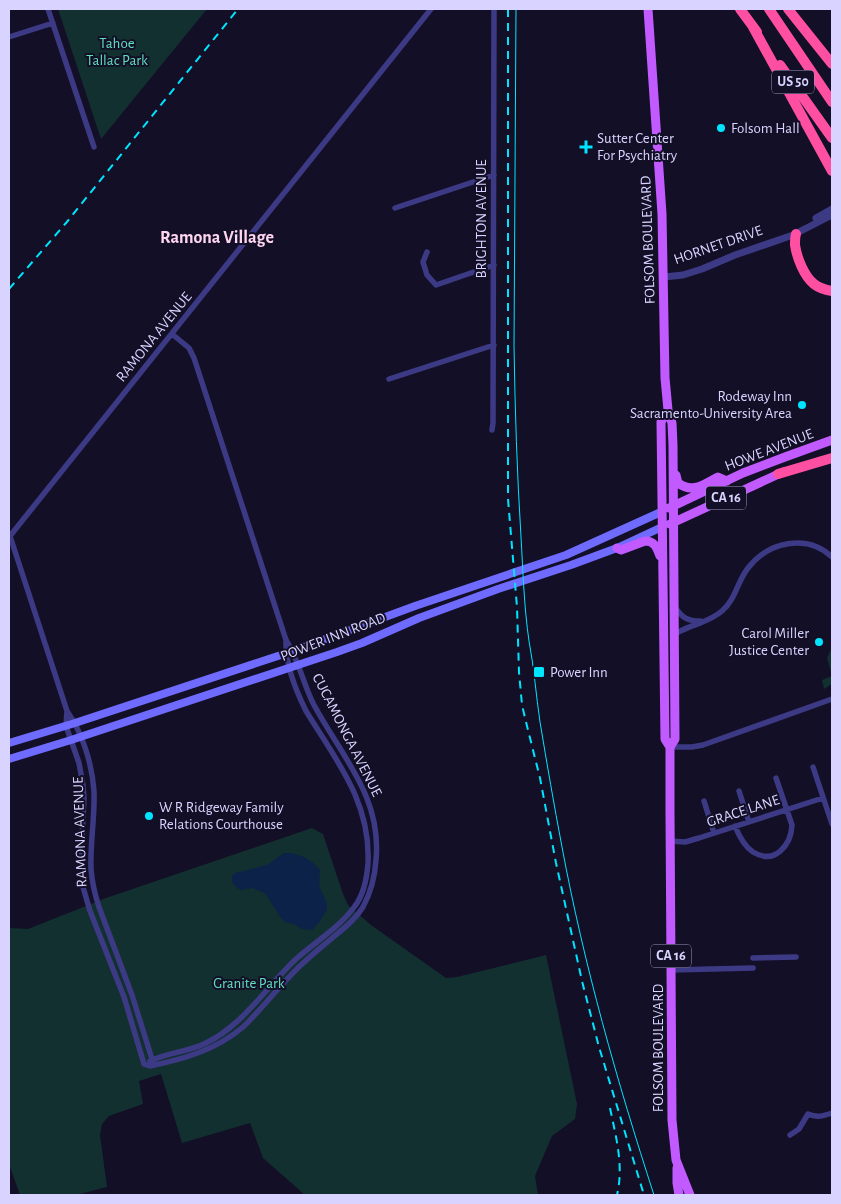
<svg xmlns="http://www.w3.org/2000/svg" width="841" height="1204" viewBox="0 0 841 1204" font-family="'Alegreya Sans',sans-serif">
  <rect width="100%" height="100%" fill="#130f26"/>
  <path fill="#12302f" d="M58 9H207L101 139Z
    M832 647V684L824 689 822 680 832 676 827 658Z
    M312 828 323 834 343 894 348 905 371 925 446 978 457 977 546 955 577 1104 575 1119 552 1136 535 1176 538 1195H305L263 1158 250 1123 182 1143 161 1074 139 1081 143 1104 109 1116 102 1124 100 1135 107 1187 76 1195H20L9 1164V928L28 929 106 898Z"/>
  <path fill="#0c2248" d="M284 853C298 852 311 859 320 870L319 886 327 903V909L321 920 312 930 302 929 294 924 285 922 281 918 265 893 252 888 241 890 237 888 232 883V876L235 873 267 865Z"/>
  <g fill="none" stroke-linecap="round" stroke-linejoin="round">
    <path stroke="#3d3a85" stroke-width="5.5" d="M48 9 94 147
      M9 37 53 23
      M395 208 494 175
      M427 252 423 262 427 275 436 285 494 265
      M389 379 494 345
      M492 430 493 423 494 9
      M675 607C682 618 688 621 700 621
      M674 634C681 631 688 627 695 625 705 621 714 618 722 611 736 599 737 582 748 568 768 542 807 533 832 557
      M67 711 66 726 79 763 83 785 84 798 81 860 83 887 90 911 124 997 144 1064
      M670 747H692L703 745 832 699
      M813 767 832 824
      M739 791 749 822
      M704 801 714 833
      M735 826C739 836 744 846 753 852 774 865 791 846 792 825L776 778
      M670 841 685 842 699 838 823 798
      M753 958 796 957
      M671 970 753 968
      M150 1061C166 1053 187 1052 204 1044 243 1026 266 987 296 959 315 942 340 927 355 906 364 894 367 877 368 863 371 802 336 760 306 711 295 689 285 664 286 640
      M144 1064 150 1066C184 1059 216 1050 243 1027 260 1011 275 991 292 974 304 961 318 950 331 939 343 929 355 920 363 907 371 892 375 876 376 860 382 797 342 757 314 705 303 684 299 660 286 640L194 358 189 348 172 334
      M150 1066 152 1059 132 995 99 907C95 895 92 882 91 869 90 843 95 817 94 791 92 764 83 734 67 711L10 536 431 9
      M790 1135 799 1129 808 1114C817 1118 823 1116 832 1113"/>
    <path stroke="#3d3a85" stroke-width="7" d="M816 218 832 209
      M664 277 683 275 702 269 735 255 793 235 832 215"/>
    <path stroke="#6f6bff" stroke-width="8" d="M9 743 75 723 293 651 415 606 566 555 661 512
      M9 759 71 740 337 652 362 643 419 618 498 589 571 565 617 548 662 527"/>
    <path stroke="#c25bff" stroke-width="9" d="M648 9 662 214 665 378 668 410 672 423 673 445 675 739 670 747V812L672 1120 676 1160 690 1195
      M668 410 661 422 665 739 670 747
      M676 475 678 483C693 494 704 484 718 477L727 481
      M669 508 743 473 785 457 832 440
      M670 524 783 472
      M617 548 621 550 645 541C655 541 657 548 660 556
      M677 1168V1183L679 1195"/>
    <path stroke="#ff4fa3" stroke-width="10" d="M740 9 757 32
      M769 9 832 102
      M788 9 832 64
      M753 27 832 171
      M780 65 832 138
      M796 234C795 237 795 242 795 245 797 258 804 276 814 284 819 288 826 290 832 291
      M778 474 832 458"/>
    <path stroke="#00e5ff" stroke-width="1" d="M516 9 514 346C515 410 517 473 521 537 523 571 524 607 529 641 534 667 536 695 540 722 547 764 554 805 562 847 584 965 617 1081 654 1195"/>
    <path stroke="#00e5ff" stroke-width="2" stroke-dasharray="8 6" stroke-linecap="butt" d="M508 9V499L517 607 519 672 522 705 527 726 540 778 556 863 582 981 599 1047 644 1195
      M9 289 66 223 238 9
      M610 1108C616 1137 624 1166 617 1195"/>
  </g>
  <g fill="#00e5ff" stroke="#130f26" stroke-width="2">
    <circle cx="721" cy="128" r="5"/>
    <path d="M583.5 139.5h5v5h5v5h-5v5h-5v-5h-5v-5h5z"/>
    <circle cx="802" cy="405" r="5"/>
    <circle cx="819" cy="642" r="5"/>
    <rect x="533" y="666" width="12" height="12" rx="2.5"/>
    <circle cx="149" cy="816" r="5"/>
  </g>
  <g text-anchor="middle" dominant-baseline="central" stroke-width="4" stroke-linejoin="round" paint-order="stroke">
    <g fill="#130f26" stroke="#9e99be" stroke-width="1">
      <rect x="772" y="70.5" width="42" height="23" rx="4"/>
      <rect x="706" y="486.5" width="40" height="23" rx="4"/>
      <rect x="651" y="944.5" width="40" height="23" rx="4"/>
    </g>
    <g font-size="14" font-weight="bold" fill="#d9d4ff">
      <text x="793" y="82">US 50</text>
      <text x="726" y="498">CA 16</text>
      <text x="671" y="956">CA 16</text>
    </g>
    <g font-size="15" fill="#5fe0c0" stroke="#130f26">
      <text x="117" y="43">Tahoe<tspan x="117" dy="17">Tallac Park</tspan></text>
      <text x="249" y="983">Granite Park</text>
    </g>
    <g font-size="15" fill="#d9d4ff" stroke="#130f26" text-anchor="start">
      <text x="731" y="128">Folsom Hall</text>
      <text x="597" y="138">Sutter Center<tspan x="597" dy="17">For Psychiatry</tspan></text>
      <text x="792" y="396" text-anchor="end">Rodeway Inn<tspan x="792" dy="17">Sacramento-University Area</tspan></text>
      <text x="809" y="633" text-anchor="end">Carol Miller<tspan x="809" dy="17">Justice Center</tspan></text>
      <text x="550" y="672">Power Inn</text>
      <text x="159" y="807">W R Ridgeway Family<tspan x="159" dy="17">Relations Courthouse</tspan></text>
    </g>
    <g font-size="15" fill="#d9d4ff" stroke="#130f26">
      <text transform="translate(481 219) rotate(-90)">BRIGHTON AVENUE</text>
      <text transform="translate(648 240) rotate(-92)">FOLSOM BOULEVARD</text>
      <text transform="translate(718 245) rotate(-19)">HORNET DRIVE</text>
      <text transform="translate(154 337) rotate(-51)">RAMONA AVENUE</text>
      <text transform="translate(769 450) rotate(-21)">HOWE AVENUE</text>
      <text transform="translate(333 637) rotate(-21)">POWER INN ROAD</text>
      <text transform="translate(347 735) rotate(63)">CUCAMONGA AVENUE</text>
      <text transform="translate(743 811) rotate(-18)">GRACE LANE</text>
      <text transform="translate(80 832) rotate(-92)">RAMONA AVENUE</text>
      <text transform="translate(658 1048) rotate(-90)">FOLSOM BOULEVARD</text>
    </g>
    <g font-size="18" font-weight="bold" fill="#ffd6f0" stroke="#130f26">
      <text x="217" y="238">Ramona Village</text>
    </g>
  </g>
  <rect width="841" height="1204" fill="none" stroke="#d9d4ff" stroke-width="20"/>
</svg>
